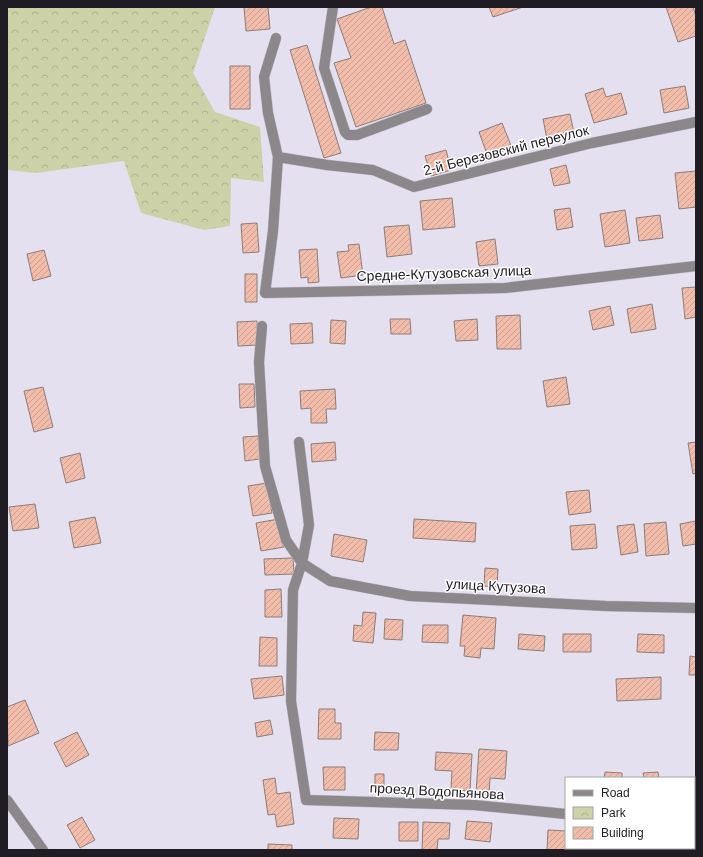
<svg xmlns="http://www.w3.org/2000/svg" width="703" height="857" viewBox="0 0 703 857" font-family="Helvetica,sans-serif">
  <defs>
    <pattern id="park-crowns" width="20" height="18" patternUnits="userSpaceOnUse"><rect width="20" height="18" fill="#ccd1a7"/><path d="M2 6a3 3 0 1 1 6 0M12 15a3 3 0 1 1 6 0" fill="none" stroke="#afb38f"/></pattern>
    <pattern id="building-hatch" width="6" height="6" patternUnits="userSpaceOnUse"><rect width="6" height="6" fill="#f2bcaa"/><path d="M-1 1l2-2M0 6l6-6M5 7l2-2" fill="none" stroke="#cfa192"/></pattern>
  </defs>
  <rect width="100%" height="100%" fill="#e4e0ef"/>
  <path fill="url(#park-crowns)" d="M7 7H215L193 73 215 112 260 127 264 182 231 178 230 226 204 230 141 213 124 161 36 173 7 170Z"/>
  <path fill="url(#building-hatch)" stroke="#8c7d79" d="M244 7H268L270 29 246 31Z
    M371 7H382L394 44 405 40 426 103 356 127 334 63 351 58 337 19Z
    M489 7H523L493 17Z
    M666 7H693L696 16V36L678 42Z
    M307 45 341 153 324 158 290 50Z
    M230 66H250V109H230Z
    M685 86 689 108 664 113 660 90Z
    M603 88 606 97 621 93 627 114 594 123 585 94Z
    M570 114 574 133 547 139 543 119Z
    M502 123 512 148 488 157 479 132Z
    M446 150 451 170 431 176 425 156Z
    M566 165 570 183 554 186 550 169Z
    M696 171V207L679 209 675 173Z
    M452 198 455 227 423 230 420 201Z
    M570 208 573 227 557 230 554 210Z
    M625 210 630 243 605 247 600 214Z
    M660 215 663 238 639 241 636 218Z
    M257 223 259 252 243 253 241 224Z
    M409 225 412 254 387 257 384 227Z
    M495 239 498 264 479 266 476 242Z
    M359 244 363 275 341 278 337 252 349 251 348 245Z
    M317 249 319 282 308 283V277L301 278 299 250Z
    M44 250 51 276 33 281 27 254Z
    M245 274H257V302H245Z
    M696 287V317L685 319 682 288Z
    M652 304 656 329 631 333 627 309Z
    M610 306 614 325 593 330 589 311Z
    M520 315 521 349H497L496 316Z
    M390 319H410L411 334H391Z
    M477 319 478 340 456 341 454 321Z
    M331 320 346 321 345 344 330 343Z
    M257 321 258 345 238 346 237 322Z
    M312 323 313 343 291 344 290 324Z
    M566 377 570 404 547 407 543 381Z
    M239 384H254L255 407 240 408Z
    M43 387 53 427 34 432 24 391Z
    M335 389 336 409H326L327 423H311V408L301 409 300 391Z
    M258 436 260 459 245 461 243 437Z
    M335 442 336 460 312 462 311 444Z
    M696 442V473L693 474 688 443Z
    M80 453 85 478 66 483 60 458Z
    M267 483 272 513 253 516 248 486Z
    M589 490 591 512 569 515 566 492Z
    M35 504 39 528 13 531 9 507Z
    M95 517 101 543 74 548 69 522Z
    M279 519 284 547 261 551 256 523Z
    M414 519 476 523 475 542 413 538Z
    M696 521V544L683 546 680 524Z
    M666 522 669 554 646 556 644 524Z
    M595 524 597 548 572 550 570 526Z
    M634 524 638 552 621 555 617 526Z
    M334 534 367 540 363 562 331 556Z
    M293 558 294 574 265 575 264 559Z
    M485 568 498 569 497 587 484 586Z
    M281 589 282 617H265V590Z
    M363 612 376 613 373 643 353 641 354 625 362 626Z
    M463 615 496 618 494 649 481 648 480 658 464 656 465 646H460Z
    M385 619 403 620 402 640 384 639Z
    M423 625H448V643L422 642Z
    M519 634 545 636 544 651 518 649Z
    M563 634H591V652H563Z
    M638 634 664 635V653L637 652Z
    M260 637 277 638V666H259Z
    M690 656 696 657V675H689Z
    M282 676 284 695 254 699 251 679Z
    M661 677V699L617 701 616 679Z
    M25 700 39 733 8 746 7 707Z
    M319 709H335V723H341V739H318Z
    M270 720 273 734 257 737 255 723Z
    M77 732 89 755 66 767 54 743Z
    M375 732 399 733 398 750H374Z
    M479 749 507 751 505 779 490 778 489 794 476 793Z
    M436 752 472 754 470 791 451 790 452 771 435 770Z
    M323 767H345V790H324Z
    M605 772 622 773V778H604Z
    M658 772 659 778H644L643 773Z
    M375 774H384V787H375Z
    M275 778 277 794 290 792 294 824 277 827 275 814 268 815 263 780Z
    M694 780H696V806H694Z
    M82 817 95 840 80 848 67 825Z
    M334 818 359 819 358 839 333 838Z
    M467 821 492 823 490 842 465 839Z
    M399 822H418V841H399Z
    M423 822 450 823 449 839H438L437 850H422Z
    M548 830 566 831V848H572V850H547Z
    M268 844 292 845V850H268Z
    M584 848H600V850H584Z
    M621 848H638V850H621Z
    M661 848H677V850H661Z"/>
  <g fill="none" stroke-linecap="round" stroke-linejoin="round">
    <g stroke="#c1bdca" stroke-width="11">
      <path id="minor" d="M333 7 324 68 345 132 348 135H357L427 109
        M276 38 264 77 268 113 278 157 273 231 265 293 505 288 696 266
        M278 157 327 165 373 170 414 187 592 143 696 122
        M262 326 259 362 265 466 286 540 302 563 330 581 410 596 606 606 696 608
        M299 442 309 525 302 563 293 590 291 701 306 800 474 805 566 814
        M7 800 43 850
        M694 821H696
        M647 850V848"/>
    </g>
    <use href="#minor" stroke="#8c878b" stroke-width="10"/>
  </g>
  <g text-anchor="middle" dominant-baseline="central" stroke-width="3" stroke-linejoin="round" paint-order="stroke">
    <g font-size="14" fill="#1f1d23" stroke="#fff">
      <text transform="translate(506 150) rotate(-14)">2-й Березовский переулок</text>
      <text transform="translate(444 273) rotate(-2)">Средне-Кутузовская улица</text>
      <text transform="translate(496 586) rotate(3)">улица Кутузова</text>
      <text transform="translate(437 791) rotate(3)">проезд Водопьянова</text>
    </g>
  </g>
  <rect width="703" height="857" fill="none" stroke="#1f1d23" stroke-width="16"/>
  <rect x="565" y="777" width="130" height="72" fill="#ffffff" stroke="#a5a5a7"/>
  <rect x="573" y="790" width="20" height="6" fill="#8c878b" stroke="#a5a5a7"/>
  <text x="601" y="797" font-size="12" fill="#1f1d23">Road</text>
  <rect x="573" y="807" width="20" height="12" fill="url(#park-crowns)" stroke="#a5a5a7"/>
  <text x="601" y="817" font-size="12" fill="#1f1d23">Park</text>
  <rect x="573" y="827" width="20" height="12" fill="url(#building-hatch)" stroke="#a5a5a7"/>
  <text x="601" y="837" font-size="12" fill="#1f1d23">Building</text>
</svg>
